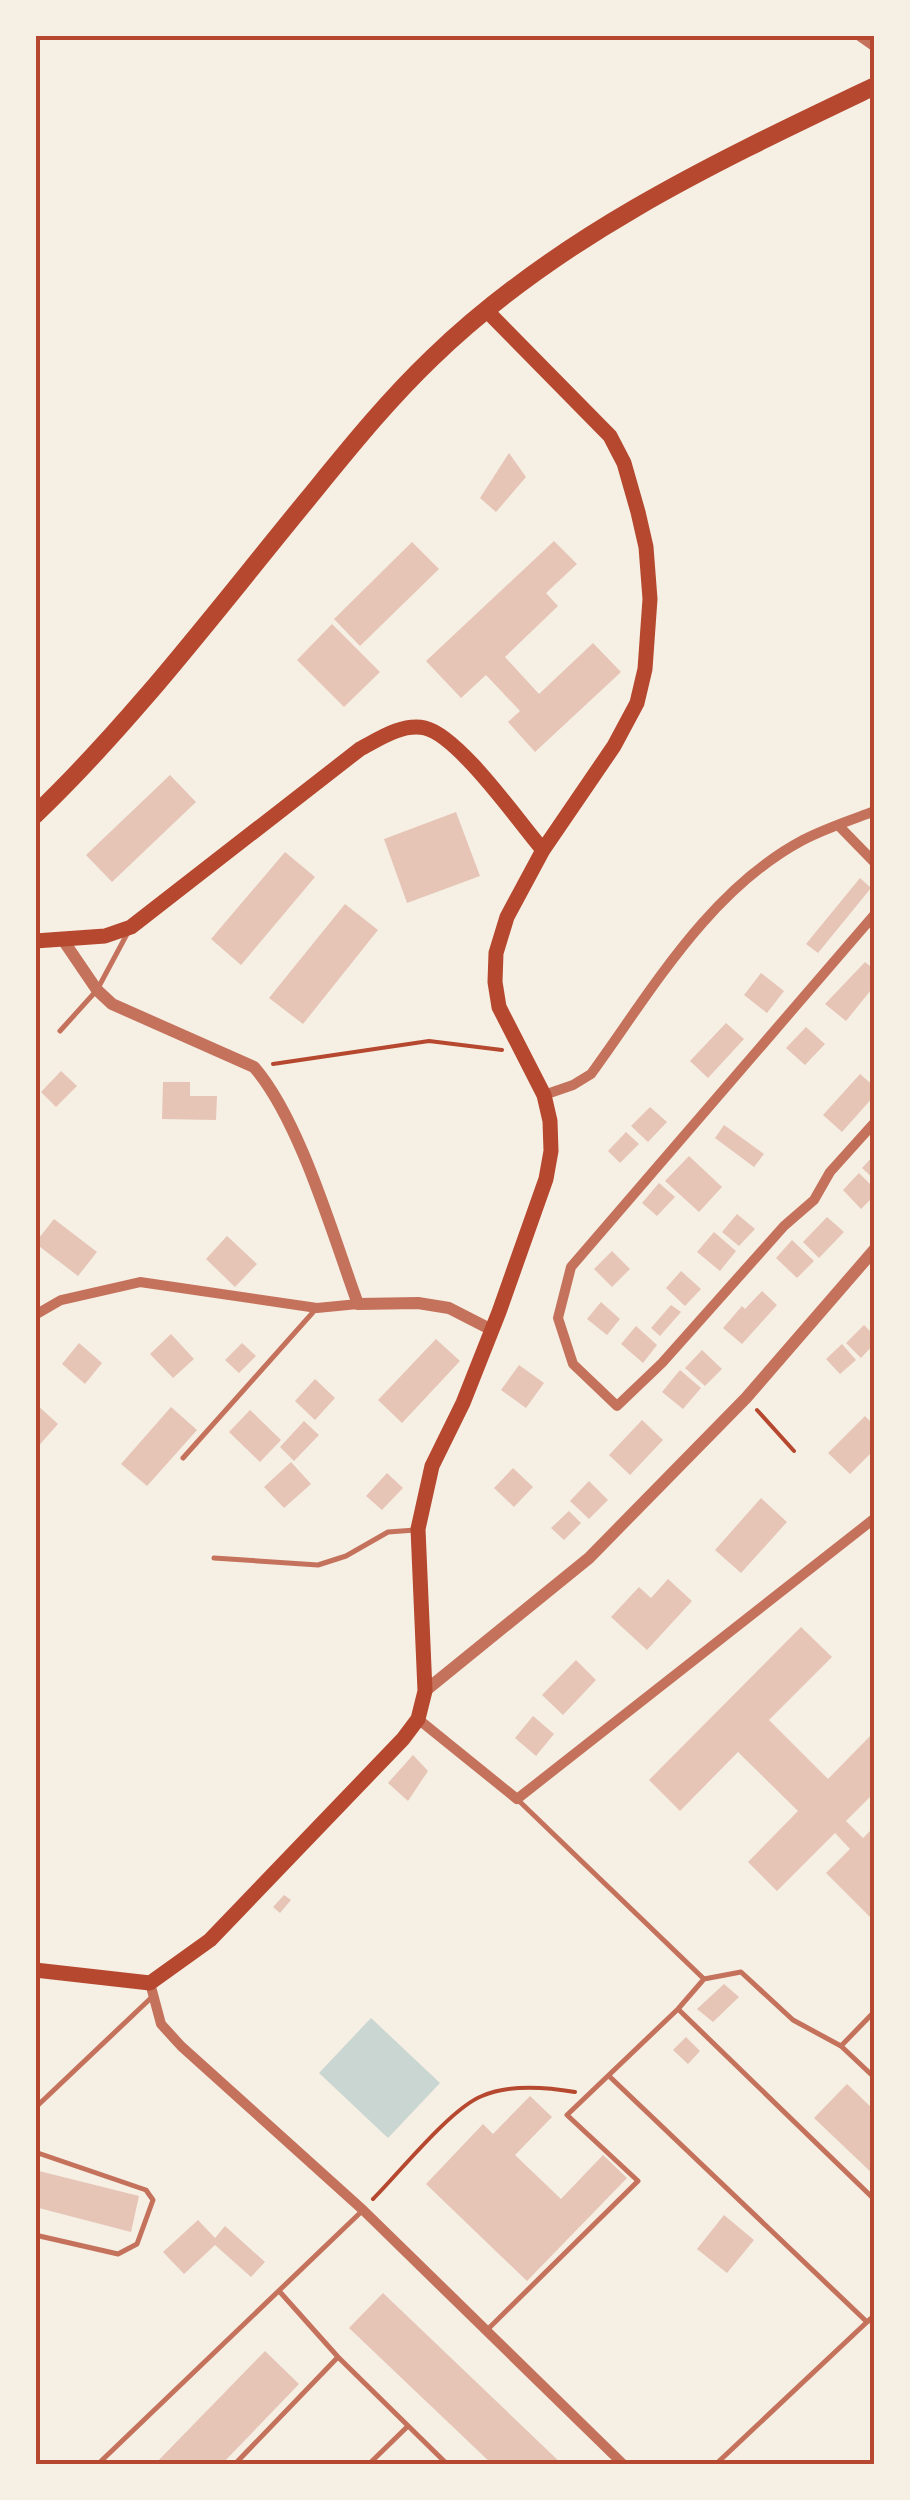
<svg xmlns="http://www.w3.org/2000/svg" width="910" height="2500" viewBox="0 0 910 2500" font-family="Merriweather,serif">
  <rect width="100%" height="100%" fill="#f6efe4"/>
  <path fill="#c9d6d2" d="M371 2018 440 2083 388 2138 319 2073Z"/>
  <path fill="#e6c5b7" d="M509 453 526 477 496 512 480 498Z
    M554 541 577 564 546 593 558 606 505 657 539 694 593 643 621 672 535 752 508 722 520 711 486 675 461 698 426 661Z
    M412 542 439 569 360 646 334 619Z
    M332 624 380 672 344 707 297 660Z
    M170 775 196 802 112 882 86 855Z
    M456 812 480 876 407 903 384 839Z
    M285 852 315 877 241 965 211 939Z
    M860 878 871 888 818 953 806 944Z
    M345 904 378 930 303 1024 269 998Z
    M865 962 875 970V985L846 1021 825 1004Z
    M761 973 784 991 767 1013 744 995Z
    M726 1023 744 1039 708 1078 690 1061Z
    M806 1027 825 1044 805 1065 786 1048Z
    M61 1071 77 1086 56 1107 41 1092Z
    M860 1074 875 1087V1095L842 1132 823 1115Z
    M163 1082H190V1096H217L216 1120 162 1119Z
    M650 1107 667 1122 648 1142 631 1126Z
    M724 1125 764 1154 754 1167 715 1138Z
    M626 1132 639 1144 620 1163 608 1151Z
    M875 1154V1180L862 1168Z
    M689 1156 722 1187 699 1212 665 1181Z
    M859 1173 875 1189V1195L861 1209 843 1190Z
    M659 1183 675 1197 657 1216 642 1203Z
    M737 1214 755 1229 739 1246 722 1232Z
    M827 1217 844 1232 819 1258 803 1242Z
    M54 1219 97 1252 78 1276 35 1243Z
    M714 1232 736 1251 720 1271 697 1252Z
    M227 1236 257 1264 235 1287 206 1259Z
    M792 1240 814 1261 797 1278 776 1258Z
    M612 1251 630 1269 612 1287 594 1269Z
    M681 1271 701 1289 685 1306 666 1288Z
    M762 1291 777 1305 742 1344 723 1328 742 1306 745 1309Z
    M601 1302 620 1319 607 1335 587 1319Z
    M671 1305 681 1312 660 1336 651 1328Z
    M864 1325 875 1336V1343L861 1358 846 1343Z
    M636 1326 657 1345 643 1363 621 1344Z
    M171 1334 194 1359 173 1378 150 1354Z
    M436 1339 460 1361 402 1423 378 1400Z
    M79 1343 102 1363 85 1384 62 1364Z
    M242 1343 256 1356 239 1373 225 1360Z
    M842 1344 856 1360 840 1374 826 1359Z
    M702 1350 722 1369 705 1386 685 1368Z
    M519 1365 544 1383 526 1408 501 1390Z
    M680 1370 701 1388 683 1409 662 1392Z
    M315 1379 335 1398 315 1420 295 1401Z
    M35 1403 58 1424 35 1450Z
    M171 1407 197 1430 147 1486 121 1464Z
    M250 1410 281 1440 260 1462 229 1432Z
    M865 1416 875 1426V1449L850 1474 828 1453Z
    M642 1420 663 1440 630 1475 609 1455Z
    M304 1421 319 1435 294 1461 280 1447Z
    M291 1462 311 1484 284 1508 264 1487Z
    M513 1468 533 1487 514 1507 494 1488Z
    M387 1473 403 1488 382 1510 366 1496Z
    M589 1481 608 1500 589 1519 570 1501Z
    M761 1498 787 1522 741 1573 715 1550Z
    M569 1511 581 1523 564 1540 551 1528Z
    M668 1579 692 1601 647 1650 611 1617 639 1587 651 1598Z
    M801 1627 832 1657 769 1720 828 1779 875 1731V1792L846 1821 863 1838 875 1826V1922L826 1873 850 1849 835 1833 777 1891 748 1862 798 1811 738 1752 680 1811 649 1780Z
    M576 1660 596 1680 563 1715 542 1695Z
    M533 1716 554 1734 536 1756 515 1738Z
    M413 1755 428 1771 408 1801 388 1783Z
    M284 1895 291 1900 280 1913 273 1907Z
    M724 1984 739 1997 713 2022 697 2009Z
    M686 2037 700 2051 688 2064 673 2050Z
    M847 2084 875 2111V2176L814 2118Z
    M530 2096 552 2117 515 2155 561 2199 603 2155 627 2178 527 2281 426 2184 483 2124 493 2134Z
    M35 2170 139 2196 131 2232 35 2207Z
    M724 2215 754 2240 727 2273 697 2249Z
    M198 2220 215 2238 225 2226 265 2262 251 2277 215 2245 184 2274 163 2252Z
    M383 2293 563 2465H493L349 2328Z
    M265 2351 299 2384 221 2465H154Z"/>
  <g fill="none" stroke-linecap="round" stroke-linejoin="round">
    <path stroke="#b5482f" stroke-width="4" d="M273 1064 429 1041 502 1050
      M757 1410 794 1451
      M373 2199C399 2173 451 2108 482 2096 510 2084 546 2087 575 2092"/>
    <path stroke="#c5725c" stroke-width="5" d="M60 1031 97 990 127 934
      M183 1458 315 1310
      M214 1558 318 1565 346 1556 388 1532 415 1530
      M704 1979 741 1972 793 2020 841 2046 875 2078
      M678 2009 875 2200
      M841 2046 875 2011
      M609 2076 867 2322 715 2465
      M35 2108 152 1997
      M35 2152 146 2190 153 2200 137 2244 118 2254 35 2235
      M867 2322 875 2315
      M487 2330 638 2181 567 2115 678 2009 704 1979 517 1799
      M338 2357 448 2465
      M97 2465 361 2212
      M234 2465 338 2357 280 2292
      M368 2465 408 2426"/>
    <path stroke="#c5725c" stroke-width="10" d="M858 35 875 47
      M838 825 875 863
      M875 914 571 1267 558 1318 573 1364 617 1406 662 1363 784 1226 814 1200 830 1172 875 1122
      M544 1095 573 1085 591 1074C652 990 709 890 803 840 826 828 851 820 875 811
      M35 1315 61 1300 140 1282 317 1308 358 1304
      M418 1719 517 1799 875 1518
      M150 1983 161 2024 181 2046 363 2210 624 2465"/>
    <path stroke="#c5725c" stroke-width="12" d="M63 940 97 990 112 1004 254 1067C300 1120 333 1236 358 1304L418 1303 449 1308 492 1330
      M425 1691 589 1558 746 1398 875 1249"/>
    <path stroke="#b5482f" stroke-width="15" d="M35 941 105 936 131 927 360 749C379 739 402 723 425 728 459 736 519 822 543 850
      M35 1970 150 1983 210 1940 403 1739 418 1719 425 1691 418 1529 432 1466 463 1403 499 1312 546 1179 551 1151 550 1121 544 1095 499 1007 495 982 496 953 507 917 543 850 614 746 637 703 645 669 650 599 646 547 638 512 624 463 610 436 486 310"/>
    <path stroke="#b5482f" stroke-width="18" d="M35 815C135 719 219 607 307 500 347 451 386 402 432 358 559 235 718 161 875 86"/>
  </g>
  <rect width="910" height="2500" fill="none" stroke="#f6efe4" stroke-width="75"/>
  <rect x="38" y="38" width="834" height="2424" fill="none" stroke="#b5482f" stroke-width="4"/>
</svg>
